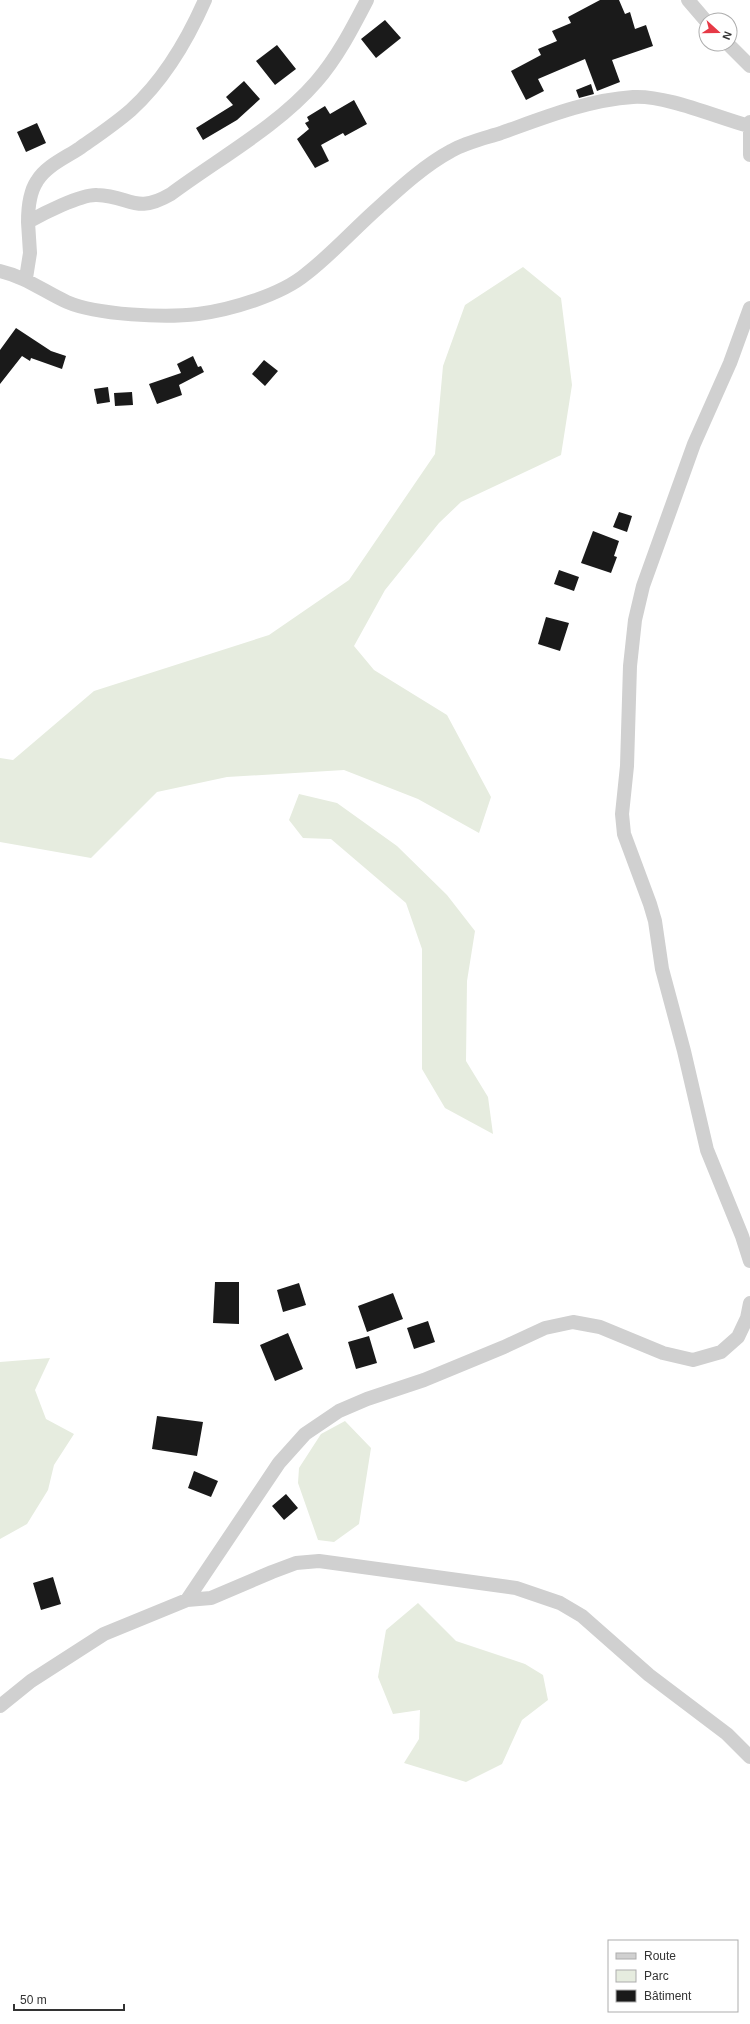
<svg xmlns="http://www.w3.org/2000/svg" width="750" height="2024" viewBox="0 0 750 2024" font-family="Helvetica,sans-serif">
  <rect width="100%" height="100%" fill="#fff"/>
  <path fill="#e6ecdf" d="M523 267 561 298 572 385 561 455 461 502 439 523 385 590 354 646 374 670 447 715 491 797 479 833 418 799 344 770 227 777 157 792 91 858 0 842V758L13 760 94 691 269 635 349 580 435 454 443 366 465 305Z
    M299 794 337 803 397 846 447 895 475 931 467 981 466 1061 488 1097 493 1134 445 1108 422 1069V949L406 903 331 839 303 838 289 820Z
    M50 1358 35 1390 46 1419 74 1434 54 1465 48 1490 27 1524 0 1539V1362Z
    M345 1421 371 1448 359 1524 334 1542 318 1540 298 1483 299 1468 321 1434Z
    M418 1603 456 1641 525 1664 543 1675 548 1700 522 1720 502 1764 466 1782 404 1763 419 1739 420 1710 393 1714 378 1677 386 1630Z"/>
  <path fill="#1a1a1a" d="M600 0H619L625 14 630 12 635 29 646 25 653 46 612 60 620 82 597 91 585 59 538 79 544 91 526 100 511 71 541 55 538 49 557 41 552 31 571 23 568 17Z
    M385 20 401 38 376 58 361 39Z
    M277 45 296 69 275 85 256 61Z
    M244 81 260 99 237 120 203 140 196 128 233 105 226 97Z
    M591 84 594 94 579 98 576 90Z
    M354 100 367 124 345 136 343 133 321 145 329 161 315 168 297 139 309 129 305 123 309 121 307 117 325 106 330 114Z
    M37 123 46 143 26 152 17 132Z
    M16 328 51 351 66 356 62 369 31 358 30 361 22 356 0 384V350Z
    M193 356 198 367 201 366 204 372 179 385 182 395 157 404 149 384 181 373 177 364Z
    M264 360 278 371 265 386 252 374Z
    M108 387 110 402 97 404 94 389Z
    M132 392 133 405 115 406 114 393Z
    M619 512 632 516 627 532 613 527Z
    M593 531 619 541 614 556 617 557 611 573 581 563Z
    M559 570 579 577 574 591 554 584Z
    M546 617 569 623 560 651 538 644Z
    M215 1282H239V1324L213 1323Z
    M299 1283 306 1305 283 1312 277 1290Z
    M393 1293 403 1319 367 1332 358 1306Z
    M428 1321 435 1342 414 1349 407 1328Z
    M288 1333 303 1369 275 1381 260 1345Z
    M369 1336 377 1363 356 1369 348 1342Z
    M157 1416 203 1422 197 1456 152 1449Z
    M194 1471 218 1481 211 1497 188 1488Z
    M286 1494 298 1508 284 1520 272 1506Z
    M53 1577 61 1604 41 1610 33 1583Z"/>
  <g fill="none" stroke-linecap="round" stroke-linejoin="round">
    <path stroke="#d0d0d0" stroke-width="14" d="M688 0 706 21
      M728 44 750 66
      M750 122V155
      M28 222C28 208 29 193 37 181 46 166 65 158 80 148 97 136 115 124 131 110 164 80 187 41 205 0
      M0 271C26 277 43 291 67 302 97 315 165 318 198 314 230 310 281 295 306 274 332 254 354 229 379 207 401 187 425 165 451 151 466 142 485 138 501 133 543 118 587 100 633 97 666 95 716 117 749 126
      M26 278 30 253 28 222C42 214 81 194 97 195 131 196 135 215 171 194 218 159 278 126 316 82 337 58 352 29 367 0
      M750 308 730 363 694 444 643 586 635 620 630 666 627 766 622 814 624 834 650 904 655 921 662 969 684 1051 707 1150 742 1236 750 1261
      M187 1600 279 1463 305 1434 339 1411 367 1399 424 1380 504 1347 545 1328 573 1322 600 1327 663 1353 693 1360 721 1352 738 1337 747 1318 750 1303
      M0 1706 31 1681 104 1634 187 1600 211 1598 272 1572 296 1563 319 1561 516 1588 560 1603 582 1616 649 1675 727 1734 750 1757"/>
  </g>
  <rect x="608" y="1940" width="130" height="72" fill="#ffffff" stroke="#adadad"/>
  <rect x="616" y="1953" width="20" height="6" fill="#d0d0d0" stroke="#adadad"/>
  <text x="644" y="1960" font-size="12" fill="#333333">Route</text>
  <rect x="616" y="1970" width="20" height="12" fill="#e6ecdf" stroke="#adadad"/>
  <text x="644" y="1980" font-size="12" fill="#333333">Parc</text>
  <rect x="616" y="1990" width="20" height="12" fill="#1a1a1a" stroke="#adadad"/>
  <text x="644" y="2000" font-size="12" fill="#333333">Bâtiment</text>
  <g transform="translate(718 32) rotate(111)"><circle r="19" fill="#ffffff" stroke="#adadad"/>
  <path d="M0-3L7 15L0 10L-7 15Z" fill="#e63946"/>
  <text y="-6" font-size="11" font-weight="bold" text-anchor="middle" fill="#333333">N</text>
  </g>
  <path d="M14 2004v6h110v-6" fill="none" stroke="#333333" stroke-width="2"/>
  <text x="20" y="2004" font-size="12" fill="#333333" stroke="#ffffff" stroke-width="3" paint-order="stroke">50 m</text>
</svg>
